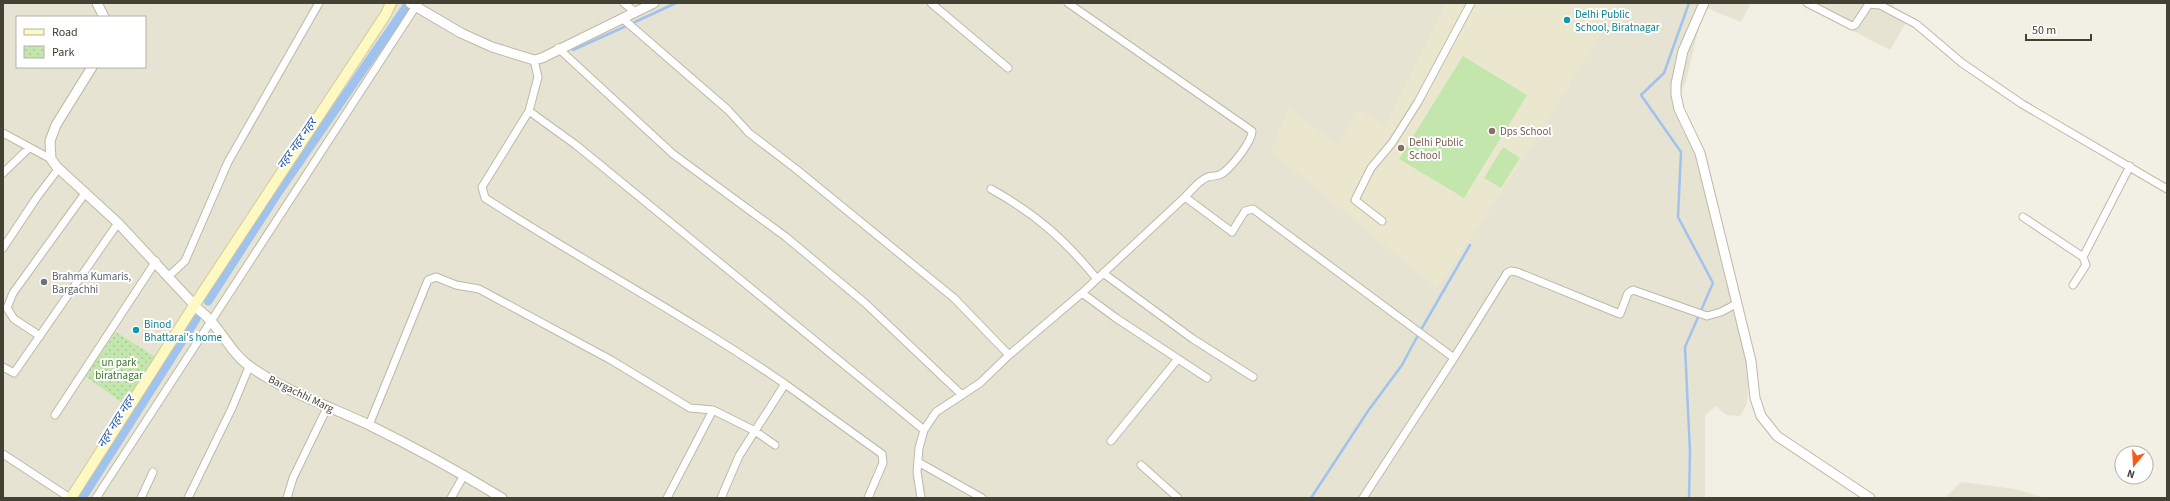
<svg xmlns="http://www.w3.org/2000/svg" width="2170" height="501" viewBox="0 0 2170 501" font-family="'Source Sans 3','Noto Sans Devanagari',sans-serif">
  <defs>
    <pattern id="park-dots" width="8" height="8" patternUnits="userSpaceOnUse"><rect width="8" height="8" fill="#c3e6ac"/><path d="M2 2h.1M6 6h.1" fill="none" stroke="#a9c695" stroke-width="1.8" stroke-linecap="round"/></pattern>
  </defs>
  <rect width="100%" height="100%" fill="#f2f0e4"/>
  <path fill="#e6e3d2" fill-rule="evenodd" d="M3 3H1751L1741 22 1707 8 1700 23 1686 81 1676 103 1694 144 1707 191 1724 274 1750 361 1747 404 1740 416 1726 415 1716 406 1705 415V498H3ZM17 17H145V67H17Z
    M1800 3H1894L1892 12 1906 23 1890 50Z
    M1961 482 2015 489 2045 498H1945Z"/>
  <path fill="#ebe7ce" d="M1446 3H1619L1535 141 1437 288 1271 151 1289 108 1338 145 1359 110 1385 126Z"/>
  <path fill="url(#park-dots)" d="M116 332 155 357 124 404 85 376Z"/>
  <path fill="#c3e6ac" d="M1463 56 1527 95 1464 198 1399 159Z
    M1503 147 1520 158 1501 188 1484 178Z"/>
  <g fill="none" stroke-linecap="round" stroke-linejoin="round">
    <path stroke="#a0c2ef" stroke-width="2.5" d="M1689 3 1664 73 1641 95 1681 152 1678 217 1713 283 1685 347 1690 452 1689 498
      M635 22 676 3
      M573 50 624 27
      M1422 328 1470 245
      M1311 498 1368 411 1402 365 1417 337"/>
    <path stroke="#a0c2ef" stroke-width="9" d="M208 301 277 194 409 3
      M82 498 196 319"/>
    <g stroke="#bdb9a7" stroke-width="9">
      <path id="minor" d="M624 3 635 12
        M931 3 1008 68
        M1068 3 1252 131C1252 142 1232 166 1223 173 1218 177 1214 175 1208 177 1199 180 1191 191 1185 197
        M1807 3 1852 26 1855 25 1869 4 1880 5 1916 24 1962 63 2022 104 2167 189
        M622 18 728 110 749 133 796 169 954 298 1009 355
        M558 48 673 154 786 237 865 303 962 395
        M534 60 538 77 529 111 576 145 924 430
        M529 111 482 187 485 198C584 262 688 317 785 384L739 456 721 498
        M3 133 51 159
        M3 173 29 148
        M991 189C1036 214 1065 240 1097 279
        M2023 217 2083 257
        M1382 221 1355 200 1371 168 1392 143 1418 102 1471 3
        M3 248 37 197 59 168
        M1103 273 1193 339 1253 377
        M169 276 185 261 228 162 319 3
        M2073 285 2086 265 2083 257 2130 166
        M1082 293 1116 318 1207 378
        M40 336 14 319 7 308 13 293 86 192
        M3 367 14 373 118 223
        M785 384 882 454 883 463 868 498
        M55 415 156 261
        M369 425 428 280 436 277 456 285 479 289 611 360 690 408 713 410 755 431 775 445
        M1111 441 1177 360
        M3 454 70 498
        M918 462 982 498
        M1141 465 1178 498
        M96 498 418 3
        M141 498 153 472
        M188 498 232 408 249 367
        M287 498 293 478 327 408
        M451 498 464 475
        M667 498 713 410
        M921 498 917 472 919 448 924 430 936 412 980 383 1009 355 1082 293 1185 197 1232 232 1245 211 1253 209 1454 358
        M1363 498 1454 358 1507 273 1511 271 1517 272 1620 314 1628 293 1633 290 1707 316 1721 312 1736 304"/>
    </g>
    <g stroke="#bdb9a7" stroke-width="11">
      <path id="tertiary" d="M97 3 104 17
        M410 3 461 33 492 47 534 60 542 58 654 3
        M1704 3 1683 51 1676 84V95L1679 109 1700 153 1751 361 1755 398 1761 416 1777 436 1870 498
        M92 67 56 125 50 141 51 159 57 167 118 223 199 310C220 325 230 354 252 368 289 393 329 406 369 425 414 447 459 472 502 498"/>
    </g>
    <g stroke="#d2cb94" stroke-width="12">
      <path id="secondary" d="M71 498 195 304 386 14 391 3"/>
    </g>
    <use href="#minor" stroke="#fff" stroke-width="7"/>
    <use href="#tertiary" stroke="#fff" stroke-width="9"/>
    <use href="#secondary" stroke="#fef9c2" stroke-width="10"/>
  </g>
  <g fill="#0f9aa8" stroke="#fff" stroke-width="1.5">
    <circle cx="1567" cy="20" r="4"/>
    <circle cx="136" cy="330" r="4"/>
  </g>
  <g fill="#8d6e63" stroke="#fff" stroke-width="1.5">
    <circle cx="1492" cy="131" r="4"/>
    <circle cx="1401" cy="148" r="4"/>
  </g>
  <circle fill="#6b7280" stroke="#fff" stroke-width="1.5" cx="44" cy="282" r="4"/>
  <g text-anchor="middle" dominant-baseline="central" stroke-width="4" stroke-linejoin="round" paint-order="stroke">
    <g font-size="11" fill="#0d838f" stroke="#fff" text-anchor="start">
      <text x="1575" y="14">Delhi Public<tspan x="1575" dy="13">School, Biratnagar</tspan></text>
      <text x="144" y="324">Binod<tspan x="144" dy="13">Bhattarai's home</tspan></text>
    </g>
    <g font-size="11" fill="#785e54" stroke="#fff" text-anchor="start">
      <text x="1500" y="131">Dps School</text>
      <text x="1409" y="142">Delhi Public<tspan x="1409" dy="13">School</tspan></text>
    </g>
    <g font-size="11" fill="#5b616d" stroke="#fff" text-anchor="start">
      <text x="52" y="276">Brahma Kumaris,<tspan x="52" dy="13">Bargachhi</tspan></text>
    </g>
    <g font-size="11" fill="#397428" stroke="#fff">
      <text x="119" y="362">un park<tspan x="119" dy="13">biratnagar</tspan></text>
    </g>
    <g font-size="11" fill="#434034" stroke="#fff">
      <text transform="translate(301 394) rotate(26)">Bargachhi Marg</text>
    </g>
    <g font-size="12" font-style="italic" fill="#2f63ad" stroke="#fff">
      <text transform="translate(297 144) rotate(-55)">नहर नहर नहर</text>
      <text transform="translate(116 422) rotate(-58)">नहर नहर नहर</text>
    </g>
  </g>
  <rect width="2170" height="501" fill="none" stroke="#434034" stroke-width="8"/>
  <rect x="16" y="16" width="130" height="52" fill="#ffffff" stroke="#b4b3ae"/>
  <rect x="24" y="29" width="20" height="6" fill="#fef9c2" stroke="#b4b3ae"/>
  <text x="52" y="36" font-size="12" fill="#434034">Road</text>
  <rect x="24" y="46" width="20" height="12" fill="url(#park-dots)" stroke="#b4b3ae"/>
  <text x="52" y="56" font-size="12" fill="#434034">Park</text>
  <g transform="translate(2134 465) rotate(198)"><circle r="19" fill="#ffffff" stroke="#b4b3ae"/>
  <path d="M0-3L7 15L0 10L-7 15Z" fill="#f75c15"/>
  <text y="-6" font-size="11" font-weight="bold" text-anchor="middle" fill="#434034">N</text>
  </g>
  <path d="M2026 34v6h65v-6" fill="none" stroke="#434034" stroke-width="2"/>
  <text x="2032" y="34" font-size="12" fill="#434034" stroke="#ffffff" stroke-width="3" paint-order="stroke">50 m</text>
</svg>
